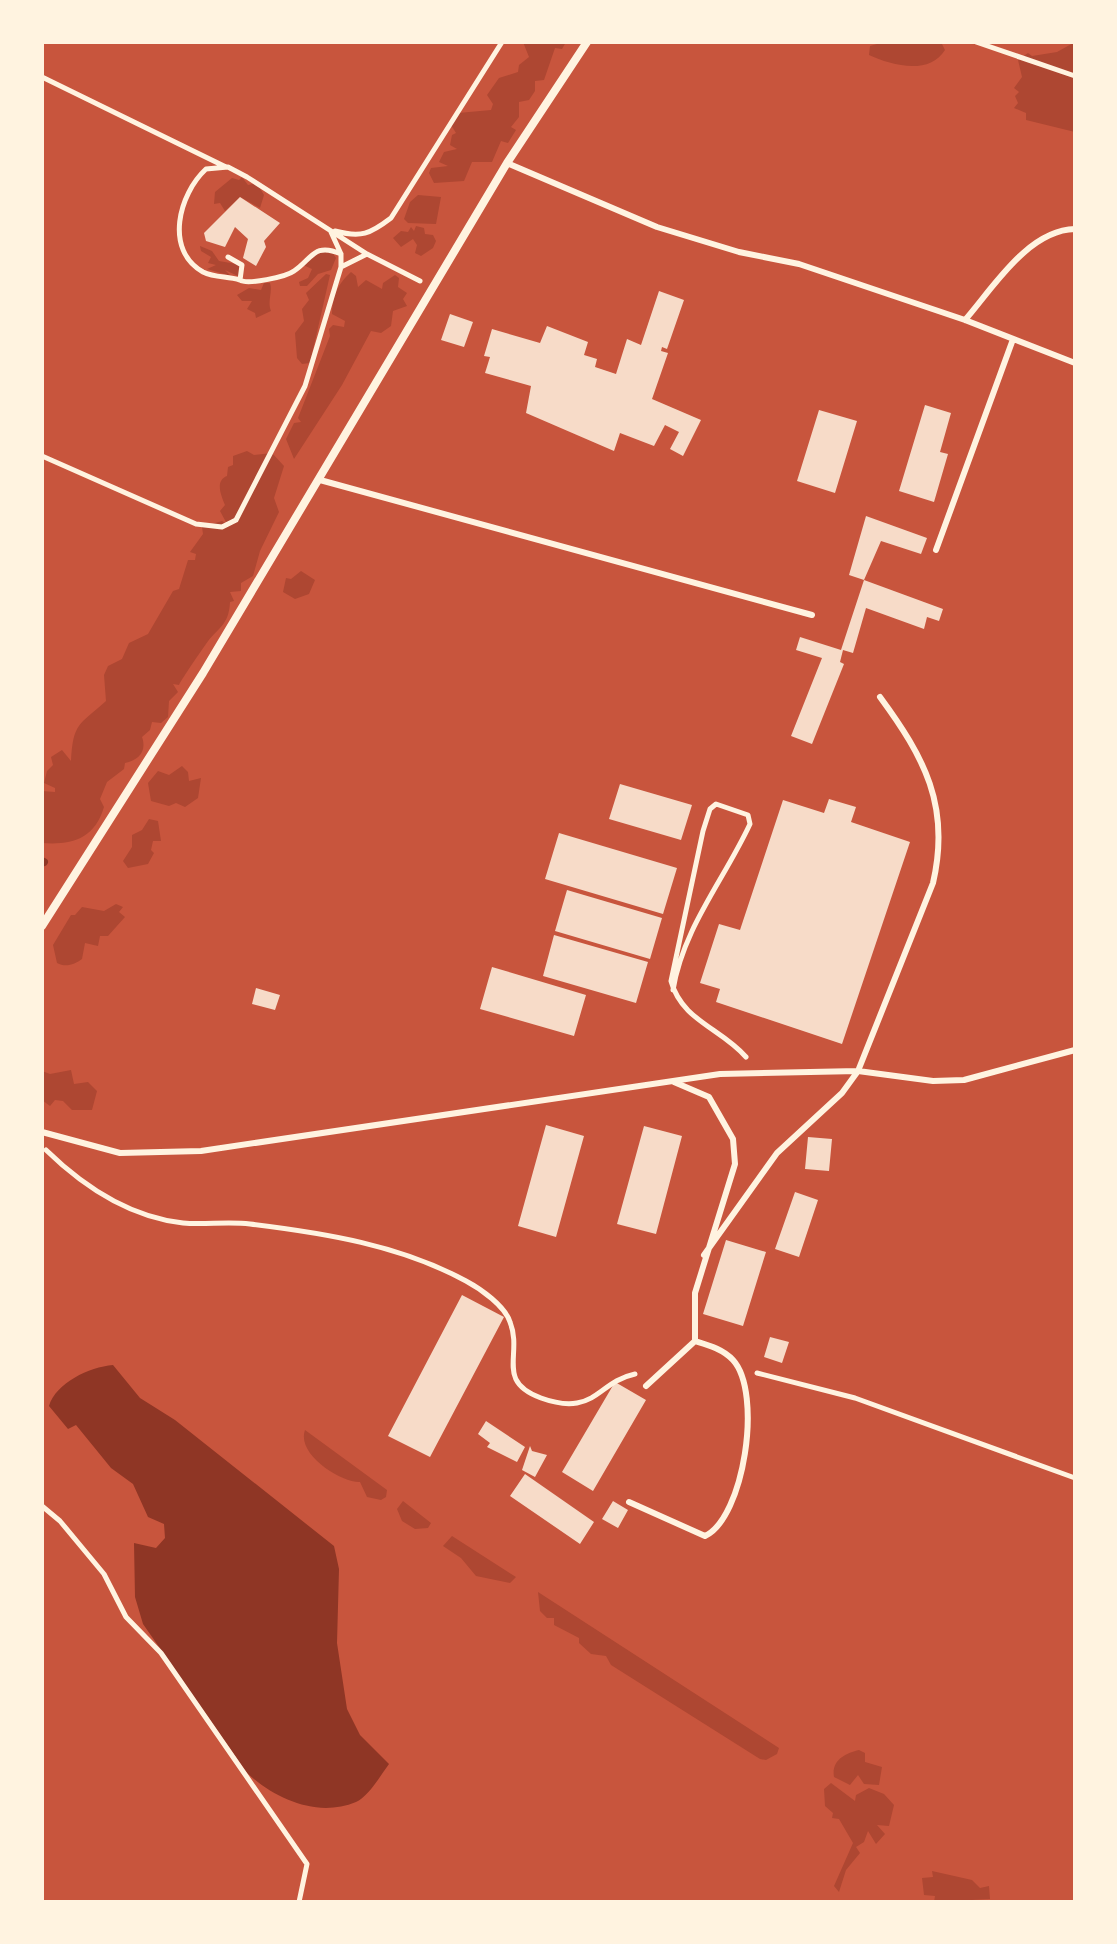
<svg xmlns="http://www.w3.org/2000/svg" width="1117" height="1944" viewBox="0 0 1117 1944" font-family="Manrope,sans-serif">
  <rect width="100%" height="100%" fill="#c8553d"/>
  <path fill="#ae4732" d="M523 42H566L562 49 555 48 544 80 535 81V91L529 100 519 102V117L511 127 516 130 508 143 501 141 492 162H472L464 181 434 183 429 173 431 168 448 166 439 162 444 152 457 149 450 145 452 135 456 133 451 125 458 113 491 110 493 104 487 95 499 78 518 72 519 65 529 57Z
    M884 42H941L945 50C929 76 891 65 869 55L870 46Z
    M1075 42V132L1026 120V113L1014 108 1018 103 1015 96 1019 92 1014 88 1022 77 1018 60 1028 53 1032 56 1057 52Z
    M242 177 248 185 257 183 264 195 260 208 240 197 225 211 220 203 214 204 215 192 232 178 239 180Z
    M418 195 441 197 436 224 408 223 404 219 410 202Z
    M416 226 424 228 425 234 433 235 436 241 433 248 421 256 415 253 417 245 413 239 401 247 393 238 401 231 408 232 411 227 414 231Z
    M200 246 212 251 219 261 242 265 238 276 225 270 231 276 207 269 216 265 208 263 211 257 201 251Z
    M330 249 336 258 331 270 318 274 307 286H300L299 282 308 278 312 269 303 265 321 250 327 253Z
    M351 272 356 276 358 287 366 280 382 289 383 283 395 275 399 278 398 287 407 293 403 299 407 306 393 311 391 326 381 333 371 331 342 385 294 459 286 439 294 423 301 422 298 418 330 336 329 329 333 325 344 327 345 321 332 314C333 295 337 285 351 272Z
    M326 274 330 275 310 363 302 364 297 358 295 333 304 321 302 309 309 300 306 293Z
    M264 283H270C273 292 267 301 271 311L256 318 255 313 247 309 252 301H242L237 295 249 288 261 290Z
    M247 451 254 455 272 453 284 466 274 498 279 512 260 551 253 576 241 583V591L230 592 234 601 230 602C229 626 217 628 206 644 199 654 183 677 179 685L173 684 178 692 169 701 168 717 161 723 152 722 150 730 142 737C147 751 139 760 125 763L124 769 107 782 100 799 104 807C94 840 71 845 42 843V791L55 792V788L44 783 47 771 53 765 51 757 62 750 71 761C73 723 79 725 106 701L104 675 108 666 122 659 129 643 148 634 173 591 179 589 188 560H195L196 554 190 552 203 534 202 527 222 521 227 524 220 511 225 505C222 497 214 481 227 476L228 467 233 465V456Z
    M301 571 315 580 309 594 295 599 283 592 286 578 291 579Z
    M182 766 188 772 189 781 201 778 198 798 185 807 176 803 169 806 151 801 148 783 158 771 169 775Z
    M149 819 158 821 161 841H153L151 850 154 853 148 864 128 868 123 861 132 847V835L142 830Z
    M116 904 123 907 119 912 125 917 108 936H100L98 946 85 943 82 959C75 964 66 968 57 963L53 945 71 915H75L82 907 104 911Z
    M71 1070 74 1084 88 1082 97 1091 92 1110H72L63 1101 55 1100 50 1106 42 1100V1071L50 1074Z
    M305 1430 387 1490 386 1497 381 1500 367 1497 360 1482C342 1483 296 1455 305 1430Z
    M403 1501 431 1523 428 1528 415 1529 402 1521 397 1509Z
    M452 1536 516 1577 510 1583 476 1576 461 1558 443 1546Z
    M538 1592 779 1748 777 1754 766 1760 760 1759 611 1665 606 1656 591 1654 579 1643V1638L554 1625V1618H547L540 1611Z
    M859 1750 865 1753V1762L882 1767 879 1785 864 1784 858 1775 850 1785 834 1777C831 1760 846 1753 859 1750Z
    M831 1783 855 1801 856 1795 869 1788 884 1794 894 1805 889 1826 877 1825 885 1834 876 1844 868 1831 864 1842 856 1847 860 1853 846 1870 839 1892 834 1886 853 1843 839 1819 832 1818 833 1813 825 1806 824 1789Z
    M932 1871 972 1880 980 1888 989 1886 990 1899 934 1902 935 1896 924 1895 922 1878 933 1877Z"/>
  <path fill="#8f3625" d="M113 1365 140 1398 175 1420 334 1546 339 1569 337 1643 347 1709 360 1735 389 1764C381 1775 368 1797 356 1802 317 1818 275 1799 247 1773L143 1624 135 1597 134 1543 156 1548 165 1538 164 1524 148 1517 133 1484 111 1468 76 1425 68 1429 49 1406C56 1383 89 1367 113 1365Z"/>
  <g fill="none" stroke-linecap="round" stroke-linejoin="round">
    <path stroke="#8f3625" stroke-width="8" d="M42 861 44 862"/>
  </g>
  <path fill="#f7dbc8" d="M240 197 280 223 264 241 266 247 256 266 243 258 248 239 235 227 225 247 206 241 204 233Z
    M659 291 684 300 667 349 662 347 661 351 668 353 652 399 701 420 683 456 670 449 679 432 665 425 654 446 620 433 614 451 526 413 531 386 485 373 490 357 484 356 492 329 540 343 547 326 588 342 584 355 597 359 595 367 616 374 627 339 641 345Z
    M450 314 473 322 464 347 441 340Z
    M925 405 951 413 940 452 948 454 934 502 899 491Z
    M819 410 857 421 835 493 797 481Z
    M866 516 927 538 921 554 881 541 864 580 849 575Z
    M864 580 943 609 939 621 927 617 924 629 866 608 853 653 843 650 840 662 844 664 812 744 791 736 822 658 796 650 800 637 841 650Z
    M620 784 692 805 681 840 609 819Z
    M829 799 856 807 851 822 910 842 842 1044 716 1002 720 989 700 983 719 924 740 930 783 800 824 813Z
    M559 833 677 868 663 914 545 879Z
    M567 890 662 918 650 959 555 931Z
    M554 935 648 962 636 1003 543 976Z
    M492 967 586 995 574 1036 480 1009Z
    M256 988 280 995 275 1010 252 1004Z
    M546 1125 584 1136 556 1237 518 1226Z
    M644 1126 682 1136 656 1234 617 1224Z
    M808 1137 832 1139 829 1171 805 1169Z
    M795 1192 818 1200 799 1257 775 1249Z
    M726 1240 766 1252 743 1326 703 1314Z
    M462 1295 504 1317 430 1457 388 1436Z
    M770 1337 789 1342 782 1363 764 1357Z
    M615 1382 646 1400 593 1491 562 1472Z
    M486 1421 525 1447 517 1462 487 1447 490 1443 478 1434Z
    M530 1446 532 1451 547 1455 535 1477 522 1470Z
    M525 1474 594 1522 580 1544 510 1496Z
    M613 1501 628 1510 618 1528 602 1519Z"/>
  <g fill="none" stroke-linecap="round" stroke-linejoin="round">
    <path stroke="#fff3e0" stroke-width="5" d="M976 42 1075 76
      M42 77 226 167
      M335 231C361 238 370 234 391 218L502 42
      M331 232 341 254V267L367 254
      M228 257 242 265 240 280C247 285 286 277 294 271 312 259 314 242 341 254
      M240 280C227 276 215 278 203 272 164 250 179 194 206 169L228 167 247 177 367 254 420 281
      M42 456 196 524 222 527 236 520 305 386 341 267
      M673 990C683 928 724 880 750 824L748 815 716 804 710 809 703 831 671 981C682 1021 721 1028 746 1057
      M46 1150C84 1187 129 1217 183 1223 205 1225 228 1221 250 1224 324 1233 400 1245 466 1281 481 1289 505 1306 510 1322 523 1355 495 1381 541 1398 552 1402 565 1405 577 1403 600 1399 607 1380 635 1374
      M757 1373 855 1398 1075 1478
      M42 1506 60 1521 104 1574 126 1617 161 1653 307 1864 299 1902"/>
    <path stroke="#fff3e0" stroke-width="6" d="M507 163 657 227 739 252 799 264 965 320 1075 363
      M965 320C993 288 1028 230 1075 229
      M320 480 812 615
      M936 550 1012 342
      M42 1132 120 1153 201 1151 720 1074 858 1071 933 1081 964 1080 1075 1050
      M704 1255 777 1153 842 1093 858 1071 933 883C951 806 924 757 880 697
      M646 1386 695 1341V1293L735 1164 733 1139 709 1097 674 1082
      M629 1502 705 1536C744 1518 763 1393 733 1360 723 1349 708 1345 695 1341"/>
    <path stroke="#fff3e0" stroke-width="8" d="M42 926 203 673 507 163 587 42"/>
  </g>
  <rect width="1117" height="1944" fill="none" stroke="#fff3e0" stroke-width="88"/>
</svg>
